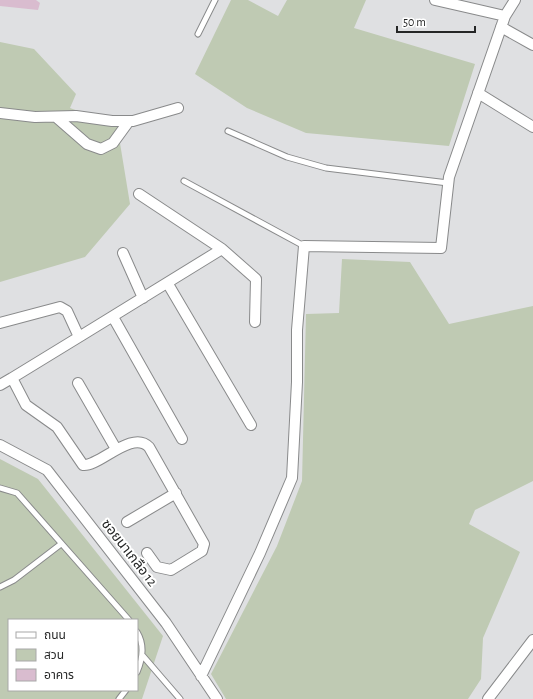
<svg xmlns="http://www.w3.org/2000/svg" width="533" height="699" viewBox="0 0 533 699" font-family="'Alegreya Sans','Noto Sans Thai',sans-serif">
  <rect width="100%" height="100%" fill="#dfe0e2"/>
  <path fill="#bfcab3" fill-rule="evenodd" d="M231 0H248L278 16 287 0H366L354 28 475 64 449 146 306 133 247 108 195 74Z
    M0 42 34 49 76 94 70 108 117 125 130 204 85 257 0 282Z
    M342 259 410 262 449 324 533 306V481L475 510 469 524 520 552 483 638 481 679 468 699H226L211 674 277 546 302 481 306 314 339 313Z
    M0 459 38 479 163 636 142 699H0ZM9 620H137V690H9Z"/>
  <path fill="#d9bccf" d="M0 0H36L40 3 38 10 0 6Z"/>
  <g fill="none" stroke-linecap="round" stroke-linejoin="round">
    <g stroke="#898a8b" stroke-width="7">
      <path id="lane" d="M198 34 215 0
        M228 131 287 157 326 168 448 183
        M184 181 304 246
        M0 488 17 493 129 620
        M0 587 14 580 61 544
        M137 632C145 645 143 658 137 672
        M143 656 180 699
        M119 699 126 690"/>
    </g>
    <g stroke="#898a8b" stroke-width="12">
      <path id="street" d="M435 0 505 16
        M501 27 533 45
        M478 93 533 127
        M0 113 35 117 76 116 112 121H133L178 108
        M56 117 87 144 101 149 113 143 129 121
        M222 249 256 279 255 322
        M123 253 143 298
        M168 284 251 425
        M113 317 182 439
        M0 323 60 307 67 311 79 337 12 378 26 405 57 427 83 465C99 467 132 429 149 447L204 544 202 551 171 570 157 567 147 553
        M79 337 222 249 139 194
        M78 383 116 449
        M0 385 12 378
        M0 445 47 470 166 623 217 699
        M127 522 176 493
        M201 676 260 553 292 478 297 382V330L304 246 441 248 449 177 505 16 515 0
        M488 699 533 640"/>
    </g>
    <use href="#lane" stroke="#fff" stroke-width="5"/>
    <use href="#street" stroke="#fff" stroke-width="10"/>
  </g>
  <g text-anchor="middle" dominant-baseline="central" stroke-width="4" stroke-linejoin="round" paint-order="stroke">
    <g font-size="14" fill="#252626" stroke="#fff">
      <text transform="translate(129 553) rotate(52)">ซอยนาเกลือ 12</text>
    </g>
  </g>
  <rect x="8" y="619" width="130" height="72" fill="#ffffff" stroke="#a8a8a8"/>
  <rect x="16" y="632" width="20" height="6" fill="#ffffff" stroke="#a8a8a8"/>
  <text x="44" y="639" font-size="12" fill="#252626">ถนน</text>
  <rect x="16" y="649" width="20" height="12" fill="#bfcab3" stroke="#a8a8a8"/>
  <text x="44" y="659" font-size="12" fill="#252626">สวน</text>
  <rect x="16" y="669" width="20" height="12" fill="#d9bccf" stroke="#a8a8a8"/>
  <text x="44" y="679" font-size="12" fill="#252626">อาคาร</text>
  <path d="M397 26v6h78v-6" fill="none" stroke="#252626" stroke-width="2"/>
  <text x="403" y="26" font-size="12" fill="#252626" stroke="#ffffff" stroke-width="3" paint-order="stroke">50 m</text>
</svg>
